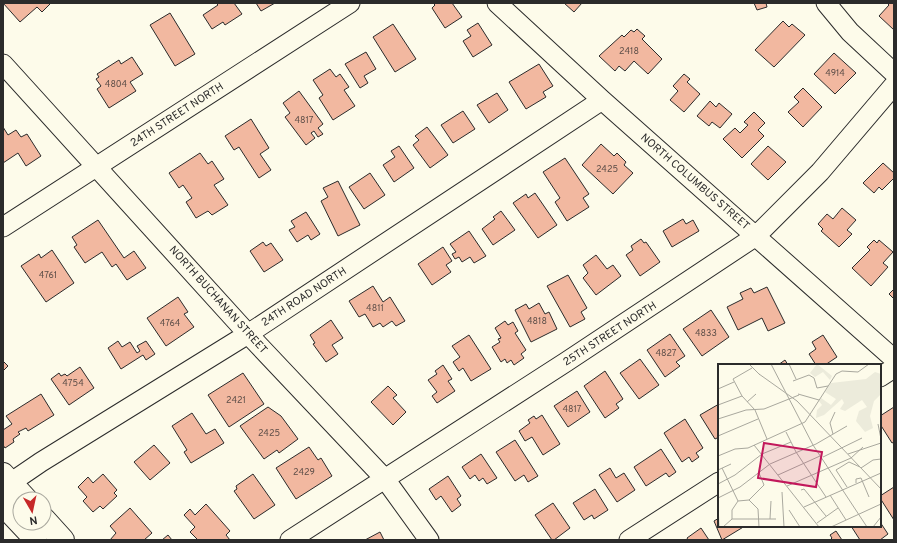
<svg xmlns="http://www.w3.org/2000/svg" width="897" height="543" viewBox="0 0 897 543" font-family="Overpass,sans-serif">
  <rect width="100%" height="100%" fill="#fdfbea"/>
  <path fill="#f2b8a0" stroke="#2b2b2b" d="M3 3H51L42 12 37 7 20 22Z
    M216 3H234L242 14 225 25 223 22 212 29 203 15 218 5Z
    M256 3H275L261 11Z
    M433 3H452L462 17 445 28 432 8 435 5Z
    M564 3H582L574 12Z
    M754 3H766L767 7 757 10Z
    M887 3H894V30L879 16 889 5Z
    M170 13 195 54 175 66 150 25Z
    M783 21 789 27 792 24 805 35 774 67 755 50Z
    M478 23 492 45 473 57 463 41 471 36 467 30Z
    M393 24 416 59 395 72 373 37Z
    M637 29 645 36 642 39 662 59 648 74 634 61 625 71 619 66 615 71 599 56 622 35 624 37 631 30 634 32Z
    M366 52 376 69 364 76 368 83 360 88 345 64Z
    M834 53 856 73 835 94 814 74Z
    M132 57 143 74 130 82 136 91 109 108 97 89 101 86 96 79 99 77 97 74 119 60 121 64Z
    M539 64 553 86 543 92 546 97 526 109 509 82Z
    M330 69 336 77 340 74 349 87 344 90 355 106 333 120 319 98 323 95 313 80Z
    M684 74 690 79 687 82 700 94 684 112 670 100 678 91 673 86Z
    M803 88 822 107 803 127 788 112 799 102 794 97Z
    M299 91 323 124 318 128 323 134 318 137 314 131 311 133 315 138 306 145 285 117 290 113 283 103Z
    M497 93 508 110 489 123 477 105Z
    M710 101 716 107 719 103 732 114 720 128 712 122 709 126 697 116Z
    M463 111 475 129 453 143 441 125Z
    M754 112 765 123 758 130 764 136 742 158 723 139 735 128 740 133 748 125 744 122Z
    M251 119 269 148 260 154 271 170 259 178 239 147 234 150 225 136Z
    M3 127 8 135 16 130 21 137 27 134 41 156 26 166 18 153 3 163Z
    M427 127 448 155 430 168 413 145 419 140 415 136Z
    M601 144 614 156 617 153 626 162 624 165 633 173 613 194 582 165Z
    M399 146 414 168 394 182 383 165 395 157 391 151Z
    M768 146 786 162 768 180 751 164Z
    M200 153 208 164 212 161 224 179 214 185 228 205 212 215 208 211 196 218 186 202 192 198 183 185 179 188 169 173Z
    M565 158 589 194 583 198 589 207 567 221 555 202 560 198 543 172Z
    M883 163 894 173V178L882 190 879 187 874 193 863 183Z
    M370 173 385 195 364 209 349 187Z
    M338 181 360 225 338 236 321 201 328 197 323 188Z
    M535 193 557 225 538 238 513 203 526 194 528 198Z
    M842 208 856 220 847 230 852 234 839 247 821 231 823 229 818 224 827 214 833 219Z
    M501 211 515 230 493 245 482 229 495 219 493 217Z
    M306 212 320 234 311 240 308 235 297 242 289 230 295 227 291 221Z
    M683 219 686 224 693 220 699 231 672 247 663 231Z
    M98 220 124 258 134 251 146 268 127 280 116 264 112 267 102 252 85 263 74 247 77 245 72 237Z
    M469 231 486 256 474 263 470 257 462 262 459 257 455 259 452 254 456 252 450 244Z
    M641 239 644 243 646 242 660 262 640 276 626 255 633 250 631 246Z
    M874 240 877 243 879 240 893 252 883 263 888 267 871 286 852 268 870 250 867 247Z
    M263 242 266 246 271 243 283 260 264 272 250 251Z
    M443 247 452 261 446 265 451 272 432 285 418 264Z
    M52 250 74 283 46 302 21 266 39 254 41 258Z
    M596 255 607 269 613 265 621 276 596 295 583 278 588 273 583 265Z
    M568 275 587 308 581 312 585 319 570 327 547 286Z
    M373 286 383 302 390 297 405 321 396 326 392 321 383 327 380 323 373 327 365 314 359 317 349 301Z
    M767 287 785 323 768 331 762 318 738 330 727 307 743 299 740 293 751 288 754 293Z
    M894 289V299L889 294Z
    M178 297 188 312 184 314 194 327 166 346 147 318Z
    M539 303 545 314 549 312 557 329 531 342 515 310 526 304 529 309Z
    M711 310 729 337 702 356 683 329Z
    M331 320 343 338 332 345 338 354 326 362 313 344 315 343 310 335Z
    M505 321 508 325 513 322 518 331 515 333 526 350 521 354 524 358 514 365 511 360 507 363 505 359 501 362 492 347 500 342 498 339 501 338 495 328Z
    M670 334 685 356 676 362 680 366 665 377 647 350Z
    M469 335 491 369 471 381 463 368 459 371 453 362 460 357 452 346Z
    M823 335 837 357 825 365H816L809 354 816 349 812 342Z
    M118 341 122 347 130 342 137 353 140 351 137 346 146 341 155 354 146 360 143 355 121 369 108 348Z
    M640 359 659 385 639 399 620 373Z
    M785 360 788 365H778Z
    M3 361 8 366 3 371Z
    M443 365 452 379 448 381 455 391 437 403 432 396 437 392 428 380 437 374 435 371Z
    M80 367 94 388 69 405 51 379 59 373 61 376 65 374 67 376Z
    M605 371 623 399 616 404 619 408 605 418 584 386Z
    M243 373 264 404 229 427 208 395Z
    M388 386 397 395 393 398 406 412 393 425 371 402Z
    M577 391 590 412 568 427 554 406Z
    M41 394 54 415 28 431 26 428 18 432 20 434 13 439 14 442 5 448 3 445V430L12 424 6 416Z
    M719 404V437L715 439 700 415Z
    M268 407 281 416 298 439 279 453 277 450 264 459 240 426Z
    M894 407V442L892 443 880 424V416Z
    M192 413 206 434 215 429 224 443 191 463 184 452 187 450 172 426Z
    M542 415 560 444 543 455 532 437 525 441 519 431 530 423 528 420 534 416 536 419Z
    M685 419 703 448 696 453 699 457 692 462 689 457 682 462 664 433Z
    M515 440 538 476 528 482 524 475 515 481 496 452Z
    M154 445 170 463 150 480 134 462Z
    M309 447 318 460 321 458 332 476 296 499 276 468Z
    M661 449 676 472 669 477 666 473 646 486 634 467Z
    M481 454 497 478 487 484 483 478 479 481 475 475 470 479 462 467Z
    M610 468 616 478 624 473 635 490 617 502 599 475Z
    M103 474 117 490 114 493 117 496 103 509 100 506 93 512 83 501 87 497 78 487 88 477 93 483Z
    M253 474 275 505 254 519 234 491 237 489 236 486Z
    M448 476 461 496 457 499 461 505 452 512 441 496 436 500 429 489Z
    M894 487V520L880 498V496Z
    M595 489 608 510 594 519 592 515 584 520 573 503Z
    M553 503 570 528 554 540H552L535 515Z
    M206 504 230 531 226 535 230 540H198L190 532 195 527 184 515 190 509 195 515Z
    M130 508 152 533 144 540H110L116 533 110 526Z
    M719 518V526H745L722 540 714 521Z
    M880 522 888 534 880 540H860L851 526H880Z
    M701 528 709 540H688L687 538Z
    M836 531 842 540H830L832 538 830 535Z
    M380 532 384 540H365Z
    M168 535 172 540H162Z"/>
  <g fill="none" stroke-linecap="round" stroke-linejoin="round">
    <g stroke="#2b2b2b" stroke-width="21">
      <path id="minor" d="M497 3 602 100 894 359
        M826 3 850 32 894 73
        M3 64 248 334 385 479 429 540
        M3 227 350 3
        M880 377 894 368
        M3 488 41 462 248 334 602 100
        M290 540 566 362 756 236 820 172 894 85
        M629 540 719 482"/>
    </g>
    <g stroke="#2b2b2b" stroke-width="24">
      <path id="major" d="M3 474 26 499
        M3 505 36 540
        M44 519 63 540"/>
    </g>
    <use href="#minor" stroke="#fdfbea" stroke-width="19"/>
    <use href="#major" stroke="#fdfbea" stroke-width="22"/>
  </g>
  <g text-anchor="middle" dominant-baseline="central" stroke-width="3" stroke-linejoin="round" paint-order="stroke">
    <g font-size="9" fill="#5d4e48">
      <text x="629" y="51">2418</text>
      <text x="835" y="73">4914</text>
      <text x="116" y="84">4804</text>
      <text x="304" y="120">4817</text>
      <text x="607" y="169">2425</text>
      <text x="48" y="275">4761</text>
      <text x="375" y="308">4811</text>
      <text x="537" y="321">4818</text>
      <text x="170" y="323">4764</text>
      <text x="706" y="333">4833</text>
      <text x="666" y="353">4827</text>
      <text x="73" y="383">4754</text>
      <text x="236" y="400">2421</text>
      <text x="572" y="409">4817</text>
      <text x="269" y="433">2425</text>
      <text x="304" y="472">2429</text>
    </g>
    <g font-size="11" fill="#2b2b2b" stroke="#fdfbea">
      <text transform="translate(177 115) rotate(-33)">24TH STREET NORTH</text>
      <text transform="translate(695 182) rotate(41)">NORTH COLUMBUS STREET</text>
      <text transform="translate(304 297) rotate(-33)">24TH ROAD NORTH</text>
      <text transform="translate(218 300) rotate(48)">NORTH BUCHANAN STREET</text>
      <text transform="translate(610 334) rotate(-33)">25TH STREET NORTH</text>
    </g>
  </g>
  <g transform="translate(718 364)">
    <rect width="163" height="163" fill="#fdfbea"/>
    <path d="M99 0 114 12 112 16 105 8 97 13 92 9ZM157 8 163 10V30L156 37 152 52 155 64 147 68 138 57 141 47 149 43 144 36 127 47 122 45 126 39 124 35 106 51 98 54 99 46 104 41 101 37 103 34 113 41 118 35 107 28 113 19 148 15Z" fill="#ecebdb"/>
    <path fill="none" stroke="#a9a89e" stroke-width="1" d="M31 0 42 11M53 0 95 81 149 163M71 0 78 15M34 4 15 15 24 32 37 46 49 75M41 10 79 37 163 125M75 17 91 11 96 14 99 24 110 22M0 25 16 18M80 30 101 36M29 38 38 30M0 41 24 32M0 55 28 46 46 45 81 31M160 60 163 75M68 68 78 88 108 133M115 70 112 59 117 48M0 72 40 55M36 81 101 163M130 90 163 79M0 92 17 85 30 84 87 58 118 10 124 7 140 8 151 0M105 93 144 74M4 104 20 137M143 104 155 96 163 95M0 106 13 100M41 109 46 121M60 111 102 92M138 119V115L143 114 151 133M0 120 17 111 44 90 73 78M69 122 133 94 145 83M129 123 118 106 131 98 142 103M83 126 86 125 108 152M64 128 66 163M112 131 128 156M0 134 22 123 52 100 98 80 129 62M31 136 40 145 41 163M31 136 46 121M0 140 1 163M86 143 163 109M71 146 82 163M14 155V146L20 137 31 136M52 155 53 137M99 159 120 144M5 163 14 155H58M113 163 163 140M155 163 163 153"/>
    <path fill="#c2185b" fill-opacity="0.15" stroke="#c2185b" stroke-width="2" d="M46 79 104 88 98 123 40 114Z"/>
    <rect width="163" height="163" fill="none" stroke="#2b2b2b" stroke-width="2"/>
  </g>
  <rect width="897" height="543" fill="none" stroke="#2b2b2b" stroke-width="8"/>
  <g transform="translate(32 511) rotate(171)"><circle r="19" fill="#fdfbea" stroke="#a9a89e"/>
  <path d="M0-3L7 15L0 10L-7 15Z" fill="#c62828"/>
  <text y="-6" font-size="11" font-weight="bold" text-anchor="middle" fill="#2b2b2b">N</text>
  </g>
</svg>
